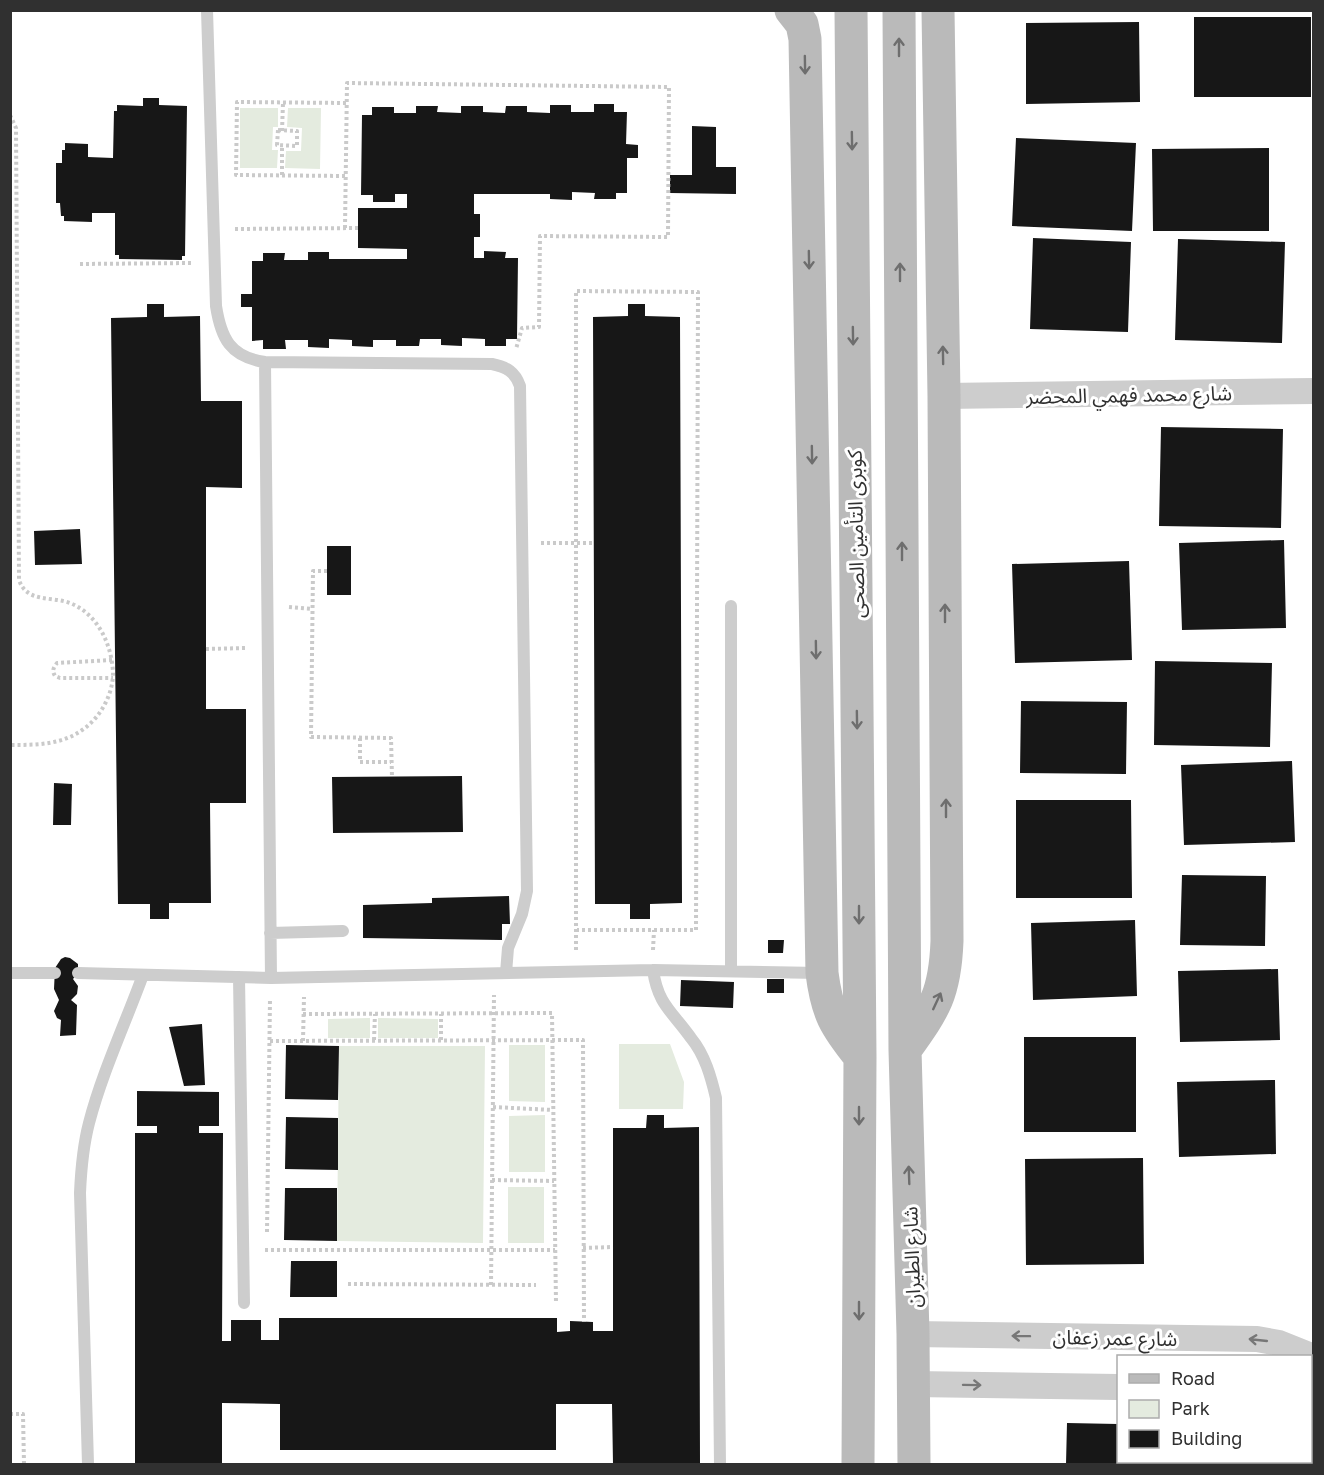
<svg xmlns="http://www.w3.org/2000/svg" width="1324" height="1475" viewBox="0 0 1324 1475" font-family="'Golos Text','Noto Sans Arabic',sans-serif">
  <rect width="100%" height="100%" fill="#fff"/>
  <path fill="#e4ebdf" d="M240 108H278V127H273L272 150H278L277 168H240Z
    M288 108H321L320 169 285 168 286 151H301L302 128 287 127Z
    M370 1018V1038H328V1019Z
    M378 1018 438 1019V1038H378Z
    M619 1044H670L684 1082 683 1109H619Z
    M509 1045H545V1102L509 1101Z
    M339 1046H485L483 1243 337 1241Z
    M545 1115V1172H509V1116Z
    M508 1187H544V1243H508Z"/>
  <path fill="#171717" d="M1194 17H1311V97H1194Z
    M1139 22 1140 102 1026 104V23Z
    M143 98H159V105L187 106 185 256H182V260L119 259V255H115V213H92V222L64 221V216H61L60 203H56V163H62V150H65V143L88 144V157L113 158 114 111H117V105L143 106Z
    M594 104H614V112H627L626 144 638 145V158H627V193H616V199H594L595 193 572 192V200L550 199V194H474V214H480V237H474V258H484V251L506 252 505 258H518L517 339H506V346H485V339L462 338V346L441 345V339H420L419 346H396V340H373V347L352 346V340L329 339V348L308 347V340H285L286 349H263V340L252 341V307H241V294H252V261H263V253H285L284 260H308V252H329V259H407V249L358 248V208H407V194H395V202H373V195H361L362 115H372V107H394V113H416V106H438L437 112 461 113V106H483V112L505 113 506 106H527V112L550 113V105H571V112H594Z
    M692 126 716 127V167H736V194L670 193V175H692Z
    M1016 138 1136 143 1132 231 1012 226Z
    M1269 148V231H1153L1152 149Z
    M1033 238 1131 242 1128 332 1030 329Z
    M1178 239 1285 242 1282 343 1175 340Z
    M147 304H164V317L200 316 201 401H242V488L206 487V709H246V803H210L211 903H169V919H150V904H118L111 318 147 317Z
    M628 304H645V316L680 317 682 903 650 904V919H630V904H595L593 317 628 316Z
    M1161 427 1283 429 1281 528 1159 526Z
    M80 529 82 564 35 565 34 531Z
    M1284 540 1286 628 1182 630 1179 543Z
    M327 546H351V595H327Z
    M1129 561 1132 660 1015 663 1012 564Z
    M1155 661 1272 663 1270 747 1154 745Z
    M1021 701 1127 702 1126 774 1020 773Z
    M1292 761 1295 842 1184 845 1181 765Z
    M462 776 463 832 333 833 332 777Z
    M54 783 72 784 71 825H53Z
    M1016 800H1131L1132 898H1016Z
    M1182 875 1266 876 1265 946 1180 945Z
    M509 896 510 924H502V940L363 938V905L432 903V898Z
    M1135 920 1137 996 1033 1000 1031 923Z
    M768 940H784L783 953H768Z
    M65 957 70 958 78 964V973L73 979 78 986 77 994 71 1000 77 1005 76 1035 60 1036 61 1020 57 1018 54 1011 59 1000 54 989 55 968 61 959Z
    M1278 969 1280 1040 1180 1042 1178 971Z
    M767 979H784V993H767Z
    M681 980 734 982 733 1008 680 1006Z
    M202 1024 205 1085 184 1086 169 1027Z
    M1024 1037H1136V1132H1024Z
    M286 1045 339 1046 338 1100 285 1099Z
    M1275 1080 1276 1154 1179 1157 1177 1082Z
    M137 1091 219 1092V1126H199V1133H223L222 1341H231V1320H261V1340H279V1318H557V1332L570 1331V1321L593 1322V1331H613V1128H646L647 1115H664V1128L699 1127 700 1464H613L612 1404H556V1450H280V1404L222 1403V1464H135V1133H157V1126H137Z
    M286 1117 338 1118V1170L285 1169Z
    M1143 1158 1144 1264 1026 1265 1025 1159Z
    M285 1188H337V1241L284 1240Z
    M291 1261H337V1297H290Z
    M1067 1423 1118 1424V1462H1163V1464H1066Z
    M1310 1423H1314V1464H1206V1462H1310Z"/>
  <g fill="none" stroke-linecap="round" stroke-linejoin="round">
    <path stroke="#cacaca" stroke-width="4" stroke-dasharray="3 3" stroke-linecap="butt" d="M10 115 16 128 19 580C27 603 51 596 70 603 98 614 112 645 113 673 113 694 101 716 85 728 63 745 37 745 10 745
      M278 130 297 131V146L277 145Z
      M282 131 283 103
      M282 175V146
      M345 176 236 175 237 102 346 103
      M345 228 347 83 669 87 668 237 540 236 539 327 522 328 516 349
      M235 229 359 228
      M80 264 193 263
      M541 543H595
      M327 571H313L311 737 391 738 392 777
      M289 607 312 609
      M206 649 246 648
      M112 660 57 663C53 668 52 671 55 676L60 678H113
      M360 738V762H391
      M576 950V291L698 292 696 930H577
      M653 950 654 930
      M303 1014 552 1013 556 1303
      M374 1040 375 1014
      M441 1040V1014
      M270 1041 583 1040 584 1322
      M303 1041 304 997
      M493 1107 553 1110
      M492 1180 554 1181
      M267 1232 270 999
      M583 1248 613 1247
      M265 1250H555
      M348 1284 536 1285
      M491 1285 494 995
      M10 1414H23L24 1464"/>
    <path stroke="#cdcdcd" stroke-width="12" d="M207 10 216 306C221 338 230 357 265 362L492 364C507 367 515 372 520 386L527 891 522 914 508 948 506 973
      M265 362 271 978
      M731 606V971
      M270 933 343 931
      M653 970C658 1005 672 1011 691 1038 705 1055 711 1077 716 1098L720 1464
      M10 973H55
      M78 973 271 978 653 970 820 973
      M239 977 244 1303
      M88 1464 80 1193C81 1170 83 1146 89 1123 102 1073 125 1024 143 975"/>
    <path stroke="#cdcdcd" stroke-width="26" d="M944 396 1314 391
      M913 1334 1257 1339 1279 1343 1314 1357
      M913 1384 1118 1387"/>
    <path stroke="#bababa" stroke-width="33" d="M791 10 802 24 805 39 822 973C827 1013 835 1026 860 1057
      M851 10 860 1057 858 1464
      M899 10 905 1050 913 1334 914 1464
      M905 1050C935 1008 945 994 947 941L944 396 938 10"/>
  </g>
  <defs><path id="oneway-shaft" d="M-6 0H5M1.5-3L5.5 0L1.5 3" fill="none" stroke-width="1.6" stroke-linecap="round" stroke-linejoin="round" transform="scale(1.5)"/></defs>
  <g stroke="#6e6e6e">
    <use href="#oneway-shaft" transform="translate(899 47) rotate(-90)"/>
    <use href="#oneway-shaft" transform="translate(805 65) rotate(89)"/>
    <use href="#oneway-shaft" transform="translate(852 141) rotate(89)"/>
    <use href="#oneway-shaft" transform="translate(809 260) rotate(89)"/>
    <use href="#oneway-shaft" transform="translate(900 272) rotate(-90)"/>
    <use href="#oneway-shaft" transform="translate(853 336) rotate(89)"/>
    <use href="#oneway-shaft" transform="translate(943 355) rotate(-91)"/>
    <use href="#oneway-shaft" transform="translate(812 455) rotate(89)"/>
    <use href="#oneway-shaft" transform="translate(902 551) rotate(-90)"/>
    <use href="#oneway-shaft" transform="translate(945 613) rotate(-90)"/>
    <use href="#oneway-shaft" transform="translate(816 650) rotate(89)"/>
    <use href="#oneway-shaft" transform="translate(857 720) rotate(89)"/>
    <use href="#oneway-shaft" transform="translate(946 808) rotate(-90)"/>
    <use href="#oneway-shaft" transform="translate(859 915) rotate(90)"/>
    <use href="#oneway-shaft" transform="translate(937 1001) rotate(-65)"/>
    <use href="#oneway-shaft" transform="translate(859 1116) rotate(90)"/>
    <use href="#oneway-shaft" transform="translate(909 1175) rotate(-92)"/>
    <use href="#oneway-shaft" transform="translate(859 1311) rotate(90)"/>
  </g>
  <g stroke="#777">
    <use href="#oneway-shaft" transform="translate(1021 1336) rotate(-179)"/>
    <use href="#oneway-shaft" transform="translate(1258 1340) rotate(-174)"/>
    <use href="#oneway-shaft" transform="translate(972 1385) rotate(1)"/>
  </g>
  <g text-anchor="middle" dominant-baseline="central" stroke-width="6" stroke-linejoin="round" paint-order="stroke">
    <g font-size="20" fill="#303030" stroke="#fff">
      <text transform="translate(1129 394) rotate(-1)">شارع محمد فهمي المحضر</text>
      <text transform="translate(855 534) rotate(-91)">كوبرى التأمين الصحى</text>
      <text transform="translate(911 1257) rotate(-92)">شارع الطيران</text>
      <text transform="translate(1115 1337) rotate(1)">شارع عمر زعفان</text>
    </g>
  </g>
  <rect width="1324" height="1475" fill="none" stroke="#303030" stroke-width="24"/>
  <rect x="1117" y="1355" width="195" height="108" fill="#ffffff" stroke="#acacac" stroke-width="1.5"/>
  <rect x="1129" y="1374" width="30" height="9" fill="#bababa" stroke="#acacac" stroke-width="1.5"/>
  <text x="1171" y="1385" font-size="18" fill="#303030">Road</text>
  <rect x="1129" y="1400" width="30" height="18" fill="#e4ebdf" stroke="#acacac" stroke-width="1.5"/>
  <text x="1171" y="1415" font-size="18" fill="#303030">Park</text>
  <rect x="1129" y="1430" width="30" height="18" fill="#171717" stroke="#acacac" stroke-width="1.5"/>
  <text x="1171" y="1445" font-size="18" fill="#303030">Building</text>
</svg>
